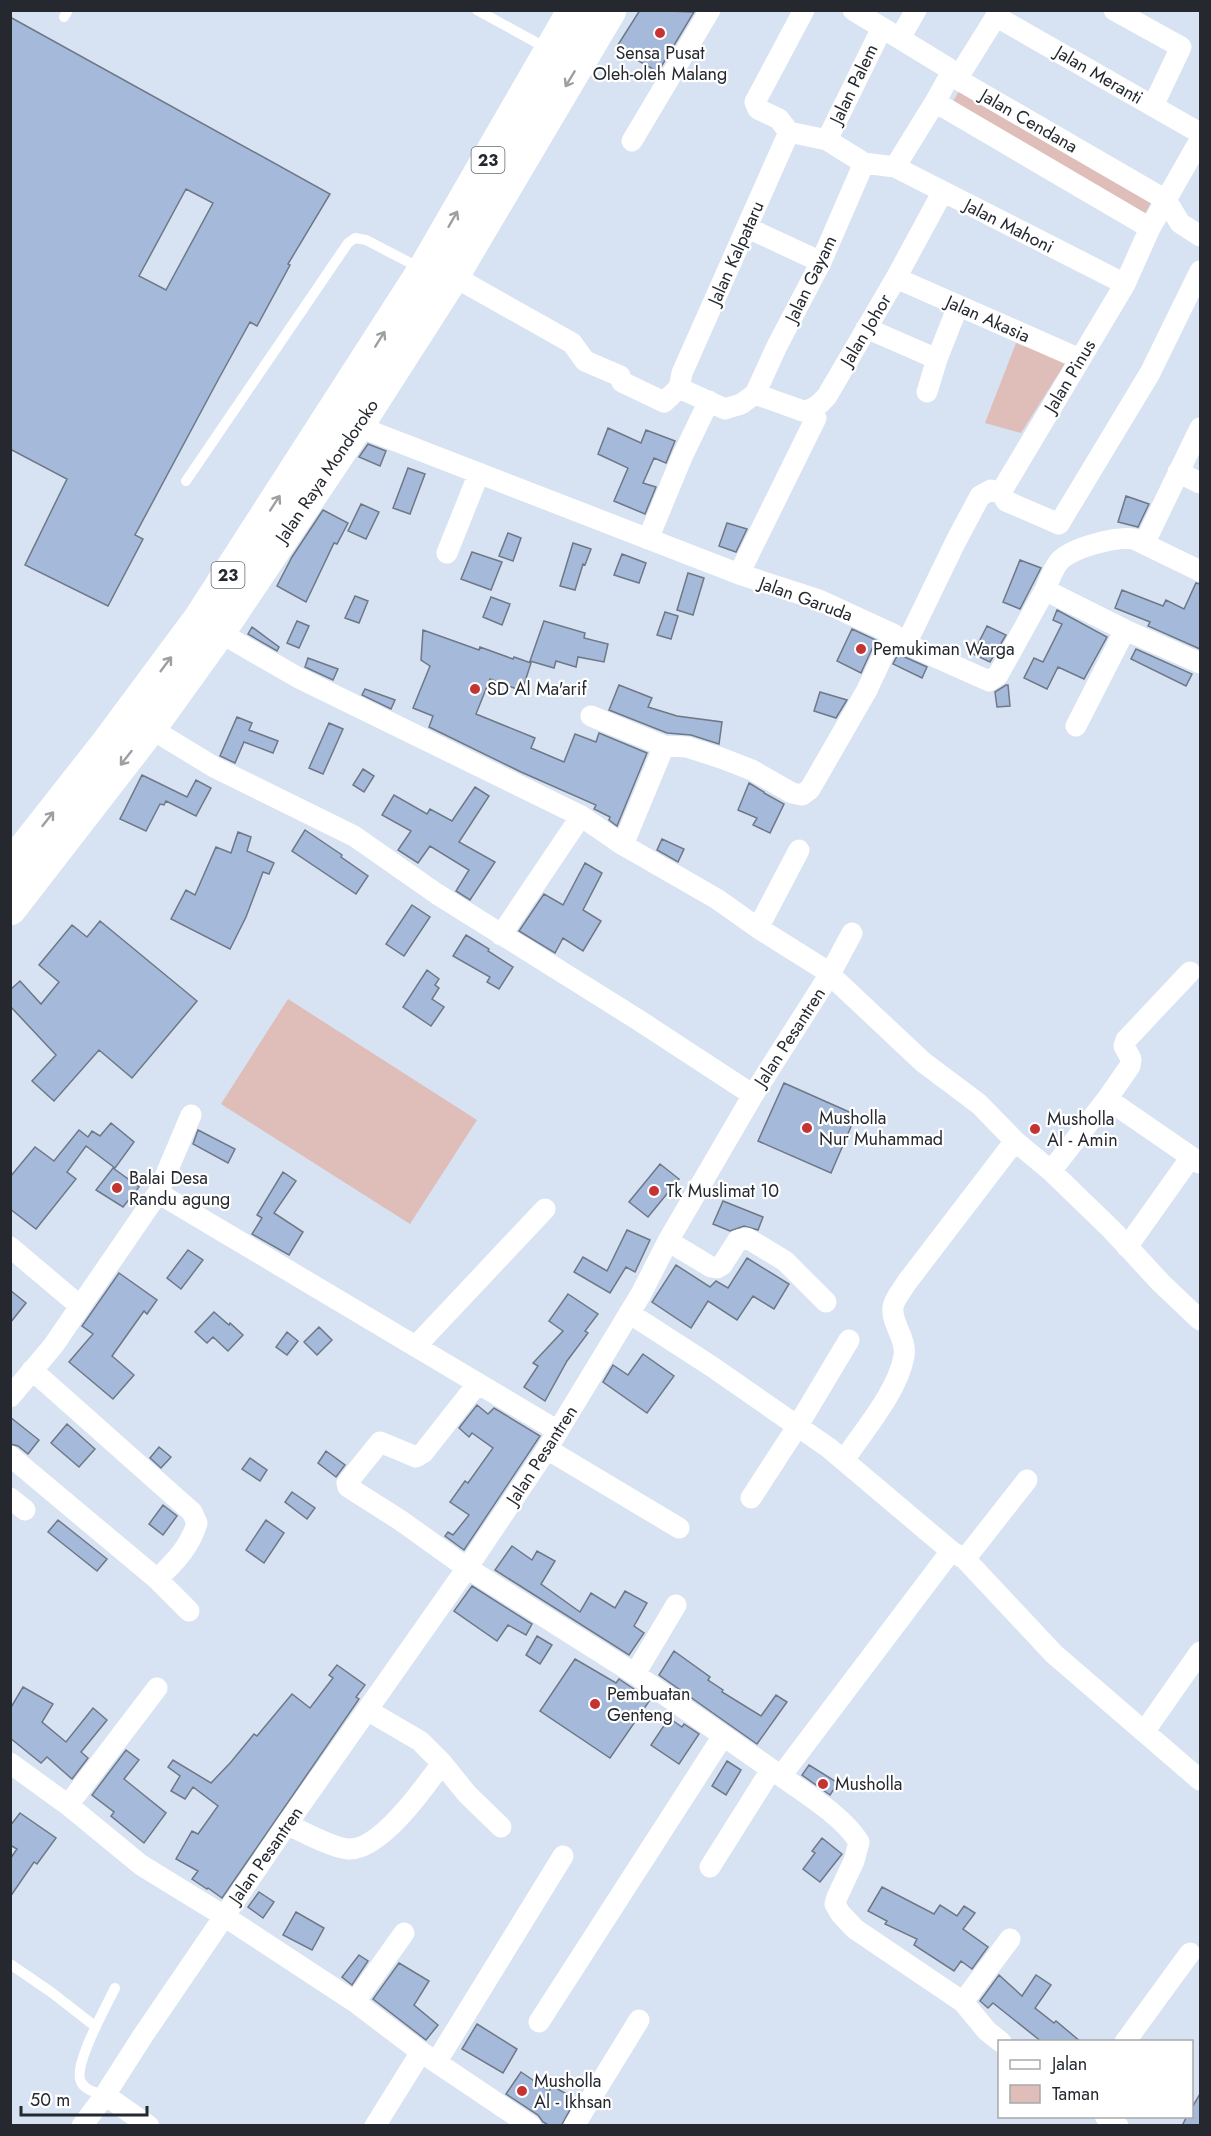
<svg xmlns="http://www.w3.org/2000/svg" width="1211" height="2136" viewBox="0 0 1211 2136" font-family="Jost,sans-serif">
  <rect width="100%" height="100%" fill="#d7e2f2"/>
  <path fill="#dfbeba" d="M961 88 1152 201 1143 217 952 103Z
    M1016 343 1066 362 1021 433 985 423Z
    M288 999 477 1120 410 1224 221 1104Z"/>
  <path fill="#a5bada" stroke="#6e7886" stroke-width="1.5" fill-rule="evenodd" d="M640 10 694 12 658 72 616 48Z
    M10 17 330 194 288 264 290 265 257 326 250 322 218 380 135 535 143 539 108 606 25 565 67 479 10 449ZM186 189 213 203 166 290 139 276Z
    M608 428 641 443 646 430 675 441 666 463 654 458 643 483 656 487 645 514 614 501 628 468 598 454Z
    M368 444 386 451 380 466 359 457Z
    M408 468 425 474 410 514 393 508Z
    M1126 496 1149 504 1138 527 1118 522Z
    M361 504 379 512 366 539 348 531Z
    M323 510 348 523 337 544 334 543 306 602 277 586 292 557Z
    M727 523 747 529 736 552 719 546Z
    M508 533 521 538 513 561 499 556Z
    M573 543 591 549 585 565 583 564 575 590 560 586Z
    M472 552 502 562 491 590 461 579Z
    M622 554 646 563 639 583 614 575Z
    M1020 560 1041 568 1020 609 1003 602Z
    M688 573 704 578 693 615 677 610Z
    M1196 583 1200 584V649L1148 626 1150 622 1115 608 1122 590 1163 606 1166 600 1184 609Z
    M355 596 368 601 359 623 345 618Z
    M491 597 510 604 502 625 483 617Z
    M1057 610 1107 637 1084 679 1058 667 1047 689 1024 678 1034 658 1043 662 1062 624 1053 620Z
    M665 612 678 616 671 639 657 635Z
    M297 621 309 626 299 648 287 643Z
    M544 621 585 633 584 638 608 644 604 662 578 657 576 667 556 661 554 668 530 661Z
    M987 626 1006 635 990 662 973 654Z
    M252 627 279 647 277 651 248 634Z
    M852 629 876 640 861 673 837 661Z
    M423 630 479 650 480 647 513 659 514 657 531 663 522 691 490 679 476 714 535 738 531 748 564 762 575 734 596 742 599 733 647 753 617 826 609 820 610 817 594 809 596 805 521 772 429 727 433 716 413 708 430 666 421 660Z
    M1136 649 1192 674 1186 686 1131 659Z
    M898 654 927 667 922 678 893 664Z
    M308 658 338 669 333 680 305 667Z
    M619 685 652 698 648 707 677 716 722 722 719 744 691 735 667 733 609 710Z
    M1006 685H1008L1010 706 997 707 995 692Z
    M365 689 395 700 391 709 362 695Z
    M820 692 847 700 836 718 814 711Z
    M237 717 252 723 249 730 278 741 273 753 244 742 235 763 220 756Z
    M329 723 343 729 323 774 309 768Z
    M363 769 374 776 364 792 353 785Z
    M142 775 187 797 196 780 211 788 196 816 166 801 164 805 160 804 146 831 120 819Z
    M749 783 764 792V793L784 804 770 833 753 825 757 818 738 810Z
    M475 787 489 796 459 842 495 862 470 900 456 891 469 870 430 846 418 863 398 850 411 831 382 815 394 795 427 814 430 809 452 821Z
    M305 830 342 855 341 857 368 876 356 894 292 851Z
    M238 832 251 837 247 851 274 863 269 874 263 872 246 917 230 949 171 919 186 890 195 895 216 847 231 853Z
    M662 839 684 849 678 862 657 850Z
    M585 863 602 873 583 910 601 921 583 951 563 938 555 953 519 931 544 894 563 905Z
    M412 905 430 917 404 956 386 944Z
    M100 921 197 1001 132 1078 99 1050 54 1101 32 1081 56 1055 10 1006V990L20 981 41 1004 59 982 39 965 72 925 87 937Z
    M466 935 489 949 488 951 513 967 499 989 487 982 490 977 453 956Z
    M427 970 439 979 435 985 439 988 432 999 444 1007 431 1026 403 1007Z
    M784 1083 856 1115 831 1173 758 1141Z
    M111 1123 134 1142 115 1168 86 1146 67 1172 76 1179 36 1229 10 1209V1177L35 1147 54 1161 79 1130 88 1137 92 1131 100 1136Z
    M198 1130 235 1149 228 1163 193 1144Z
    M660 1164 679 1179 648 1217 629 1202Z
    M113 1168 139 1187 123 1207 96 1190Z
    M283 1172 296 1181 274 1213 303 1232 289 1255 252 1234 262 1218 257 1215Z
    M723 1201 763 1217 758 1230 744 1226 730 1231 713 1224Z
    M627 1230 650 1240 635 1272 626 1267 610 1293 574 1272 583 1257 607 1271Z
    M188 1250 203 1260 181 1289 167 1278Z
    M747 1258 789 1284 774 1309 753 1296 737 1320 708 1301 691 1328 652 1302 676 1265 710 1287 716 1281 728 1288Z
    M119 1273 157 1300 147 1314 144 1311 112 1356 134 1375 113 1399 69 1362 93 1334 82 1326Z
    M10 1290 26 1303 10 1323Z
    M568 1294 598 1314 585 1331 588 1333 567 1361 545 1401 524 1387 538 1366 533 1363 563 1331 549 1321Z
    M214 1312 229 1325 230 1323 243 1335 228 1351 213 1337 207 1343 195 1332Z
    M319 1327 332 1340 317 1355 304 1342Z
    M287 1332 298 1341 287 1355 276 1347Z
    M643 1354 674 1376 647 1413 603 1382 613 1365 628 1375Z
    M477 1405 488 1414 494 1408 540 1436 464 1550 445 1536 448 1532 453 1535 469 1515 450 1502 465 1481 468 1483 493 1448 472 1433 469 1437 459 1428Z
    M10 1417 39 1440 28 1454 18 1446 10 1444Z
    M67 1424 95 1449 79 1467 51 1443Z
    M159 1447 171 1457 161 1468 150 1458Z
    M326 1451 345 1465 336 1477 318 1463Z
    M250 1458 267 1470 260 1481 242 1469Z
    M292 1492 315 1508 307 1519 285 1502Z
    M163 1505 177 1516 163 1535 149 1524Z
    M58 1520 107 1559 97 1571 48 1532Z
    M266 1520 284 1533 264 1563 246 1550Z
    M512 1546 532 1560 537 1551 555 1561 541 1584 580 1612 591 1593 615 1608 625 1591 647 1603 634 1626 644 1633 629 1655 495 1570Z
    M472 1586 532 1624 526 1635 508 1625 497 1641 454 1611Z
    M537 1636 552 1645 540 1664 526 1655Z
    M674 1651 710 1677 708 1680 723 1690 722 1692 761 1716 776 1695 787 1702 757 1744 659 1675Z
    M575 1659 616 1683 619 1679 650 1700 610 1758 540 1711Z
    M337 1665 365 1685 356 1697 359 1699 222 1898 208 1888 207 1889 192 1879 198 1871 176 1859 192 1831 198 1834 218 1806 193 1787 185 1799 171 1791 180 1776 168 1767 173 1760 211 1783 231 1762 254 1734 257 1736 292 1694 310 1708 333 1678 329 1675Z
    M23 1687 53 1704 42 1722 66 1742 93 1708 107 1720 81 1752 88 1758 72 1779 47 1757 41 1763 10 1738V1709Z
    M669 1718 682 1727 684 1724 699 1734 679 1764 651 1745Z
    M126 1750 139 1760 124 1779 166 1813 144 1843 111 1816 114 1812 92 1795Z
    M727 1761 741 1770 726 1795 712 1786Z
    M809 1765 838 1783 830 1795 802 1775Z
    M20 1813 56 1838 37 1864 34 1862 10 1897V1859L17 1849 10 1845V1826Z
    M822 1838 842 1854 820 1882 803 1869 815 1853 812 1851Z
    M882 1887 934 1914 940 1905 957 1916 964 1906 975 1913 963 1929 988 1947 972 1969 961 1961 954 1971 914 1945 917 1939 885 1924 887 1921 868 1911Z
    M259 1892 274 1902 263 1918 248 1907Z
    M296 1912 324 1928 312 1950 283 1935Z
    M359 1955 368 1961 352 1985 342 1977Z
    M399 1963 429 1981 414 2005 438 2025 426 2040 373 1999Z
    M999 1975 1022 1996 1036 1975 1051 1985 1035 2008 1054 2023 1056 2021 1081 2042H1042L993 2003 988 2008 980 2001Z
    M477 2024 517 2049 503 2073 462 2049Z
    M521 2072 549 2091 552 2086 576 2099 561 2126H550L543 2122 538 2115 506 2094Z
    M1200 2094V2126H1182L1187 2116H1191V2109Z"/>
  <g fill="none" stroke-linecap="round" stroke-linejoin="round">
    <path stroke="#fff" stroke-width="10" d="M477 10 548 49
      M64 17 68 10
      M186 481 348 243 355 238 366 240 420 268
      M10 1964 51 1992 96 2027
      M105 2095C95 2092 86 2091 81 2082 72 2066 107 2005 115 1988"/>
    <path stroke="#fff" stroke-width="21" d="M804 10 755 102 758 109 779 119 789 132 827 140 864 163 895 167 935 102
      M853 10 948 68 950 75 957 79 1166 200 1180 223 1200 236
      M1114 10 1181 47 1153 106
      M997 17 1200 133
      M900 38 916 10
      M950 75 935 102 1150 228
      M957 79 1000 10
      M827 140 882 28
      M1200 140 1150 228 1125 284 1004 487 1002 494 1006 501 1059 524 1150 373 1200 271
      M632 141 710 10
      M895 167 1125 284
      M748 228 821 262
      M453 276 572 343 585 361 620 376 622 382 664 402 679 388
      M896 278 1080 359
      M866 328 937 359
      M927 392 937 359 958 306
      M755 394 741 404 725 409 679 388 682 373 789 132
      M755 394 803 411C814 410 820 404 827 396L896 278 942 193
      M755 394 777 346 821 262 864 163
      M357 426 739 574 819 600 893 634 906 644 989 681 998 675 1045 590 1125 630 1200 663
      M1178 472 1200 483
      M648 539 682 457 709 401
      M1144 544 1200 428
      M447 553 479 473
      M739 574 816 418
      M1045 590C1049 581 1052 571 1058 563 1068 548 1117 536 1134 539L1200 571
      M219 632 297 677 581 816 623 845 717 899 758 928 825 970 923 1062 979 1104 1015 1141 1051 1171 1112 1230 1161 1283 1200 1320
      M906 644 956 541 980 496 991 490 1002 494
      M591 716 664 746 687 747 721 758 752 770 792 793 802 795 810 789 867 690 893 634
      M1076 726 1125 630
      M150 728 214 767 354 836 437 894 640 1021 753 1095
      M623 845 664 746
      M758 928 799 850
      M501 935 581 816
      M1107 1099 1130 1066 1131 1059 1124 1046 1126 1040 1190 972
      M1051 1171 1107 1099 1200 1163
      M158 1193 558 1431
      M668 1241 711 1267 717 1268 722 1265 738 1240 747 1238 785 1261 826 1302
      M10 1247 80 1306
      M1127 1247 1191 1157
      M629 1313 711 1366 829 1448 951 1551 965 1559 1054 1654 1200 1780
      M416 1346 545 1209
      M478 1383 423 1453 416 1457 380 1442 347 1483 348 1487 400 1520 467 1568 635 1674 781 1776 951 1551
      M10 1397 53 1346 158 1193 191 1115
      M547 1449 679 1528
      M10 1456 157 1579C174 1563 190 1547 197 1523L192 1512 32 1370
      M844 1460C864 1430 898 1391 904 1356 907 1338 891 1324 893 1307 894 1299 903 1289 907 1282L1015 1141
      M10 1498 25 1510
      M751 1498 797 1427 849 1340
      M965 1559 1027 1480
      M157 1579 189 1611
      M635 1674 676 1605
      M367 1710 420 1741 442 1763 467 1794 501 1827
      M1144 1732 1200 1652
      M10 1763 68 1805 141 1865 224 1916 355 2002 421 2052 531 2126
      M781 1776C806 1794 843 1816 859 1842L854 1861 837 1897 835 1904 840 1913 855 1929 963 2002 987 2031 1001 2042
      M68 1805 157 1688
      M287 1824C301 1831 333 1848 348 1849 380 1851 425 1787 442 1763
      M710 1867 771 1770
      M355 2002 404 1933
      M963 2002 1010 1939
      M539 2022 723 1736
      M1125 2042 1190 1953
      M437 2061 563 1856
      M105 2095 149 2126
      M1105 2116 1118 2126
      M82 2126 105 2095 142 2037 287 1824 467 1568 547 1449 641 1294 668 1241 753 1095 830 974 852 933
      M375 2126 421 2052
      M574 2126 639 2020"/>
    <path stroke="#fff" stroke-width="33" d="M10 867 106 745 201 617 424 270 574 10
      M10 909 150 728 219 632 357 426 448 284 610 10"/>
  </g>
  <defs><path id="oneway-shaft" d="M-6 0H5M1.5-3L5.5 0L1.5 3" fill="none" stroke-width="1.6" stroke-linecap="round" stroke-linejoin="round" transform="scale(1.5)"/></defs>
  <g stroke="#9d9fa1">
    <use href="#oneway-shaft" transform="translate(570 79) rotate(121)"/>
    <use href="#oneway-shaft" transform="translate(453 219) rotate(-60)"/>
    <use href="#oneway-shaft" transform="translate(380 339) rotate(-58)"/>
    <use href="#oneway-shaft" transform="translate(275 503) rotate(-57)"/>
    <use href="#oneway-shaft" transform="translate(166 664) rotate(-53)"/>
    <use href="#oneway-shaft" transform="translate(126 758) rotate(128)"/>
    <use href="#oneway-shaft" transform="translate(48 819) rotate(-52)"/>
  </g>
  <g fill="#c33433" stroke="#fff" stroke-width="2">
    <circle cx="660" cy="33" r="6"/>
    <circle cx="861" cy="649" r="6"/>
    <circle cx="475" cy="689" r="6"/>
    <circle cx="807" cy="1128" r="6"/>
    <circle cx="1035" cy="1129" r="6"/>
    <circle cx="117" cy="1188" r="6"/>
    <circle cx="654" cy="1191" r="6"/>
    <circle cx="595" cy="1704" r="6"/>
    <circle cx="823" cy="1784" r="6"/>
    <circle cx="522" cy="2091" r="6"/>
  </g>
  <g text-anchor="middle" dominant-baseline="central" stroke-width="4.5" stroke-linejoin="round" paint-order="stroke">
    <g fill="#fff" stroke="#66696d" stroke-width="1.5">
      <rect x="471.5" y="147" width="33" height="26" rx="4.5"/>
      <rect x="211.5" y="562" width="33" height="26" rx="4.5"/>
    </g>
    <g font-size="16" font-weight="bold" fill="#25292f">
      <text x="488" y="160">23</text>
      <text x="228" y="575">23</text>
    </g>
    <g font-size="18" fill="#25292f" stroke="#fff" text-anchor="start">
      <text x="660" y="53" text-anchor="middle">Sensa Pusat<tspan x="660" dy="21">Oleh-oleh Malang</tspan></text>
      <text x="873" y="649">Pemukiman Warga</text>
      <text x="487" y="689">SD Al Ma'arif</text>
      <text x="819" y="1118">Musholla<tspan x="819" dy="21">Nur Muhammad</tspan></text>
      <text x="1047" y="1119">Musholla<tspan x="1047" dy="21">Al - Amin</tspan></text>
      <text x="129" y="1178">Balai Desa<tspan x="129" dy="21">Randu agung</tspan></text>
      <text x="666" y="1191">Tk Muslimat 10</text>
      <text x="607" y="1694">Pembuatan<tspan x="607" dy="21">Genteng</tspan></text>
      <text x="835" y="1784">Musholla</text>
      <text x="534" y="2081">Musholla<tspan x="534" dy="21">Al - Ikhsan</tspan></text>
    </g>
    <g font-size="18" fill="#25292f" stroke="#fff">
      <text transform="translate(1099 75) rotate(30)">Jalan Meranti</text>
      <text transform="translate(854 84) rotate(-64)">Jalan Palem</text>
      <text transform="translate(1029 121) rotate(30)">Jalan Cendana</text>
      <text transform="translate(1009 226) rotate(27)">Jalan Mahoni</text>
      <text transform="translate(736 253) rotate(-66)">Jalan Kalpataru</text>
      <text transform="translate(811 279) rotate(-64)">Jalan Gayam</text>
      <text transform="translate(988 319) rotate(24)">Jalan Akasia</text>
      <text transform="translate(866 330) rotate(-59)">Jalan Johor</text>
      <text transform="translate(1070 376) rotate(-59)">Jalan Pinus</text>
      <text transform="translate(327 471) rotate(-56)">Jalan Raya Mondoroko</text>
      <text transform="translate(806 599) rotate(20)">Jalan Garuda</text>
      <text transform="translate(790 1037) rotate(-57)">Jalan Pesantren</text>
      <text transform="translate(542 1455) rotate(-57)">Jalan Pesantren</text>
      <text transform="translate(266 1855) rotate(-55)">Jalan Pesantren</text>
    </g>
  </g>
  <rect width="1211" height="2136" fill="none" stroke="#25292f" stroke-width="24"/>
  <rect x="998" y="2040" width="195" height="78" fill="#ffffff" stroke="#a8a9ac" stroke-width="1.5"/>
  <rect x="1010" y="2060" width="30" height="9" fill="#ffffff" stroke="#a8a9ac" stroke-width="1.5"/>
  <text x="1052" y="2070" font-size="18" fill="#25292f">Jalan</text>
  <rect x="1010" y="2085" width="30" height="18" fill="#dfbeba" stroke="#a8a9ac" stroke-width="1.5"/>
  <text x="1052" y="2100" font-size="18" fill="#25292f">Taman</text>
  <path d="M21 2106v9h126v-9" fill="none" stroke="#25292f" stroke-width="3"/>
  <text x="30" y="2106" font-size="18" fill="#25292f" stroke="#ffffff" stroke-width="4.5" paint-order="stroke">50 m</text>
</svg>
